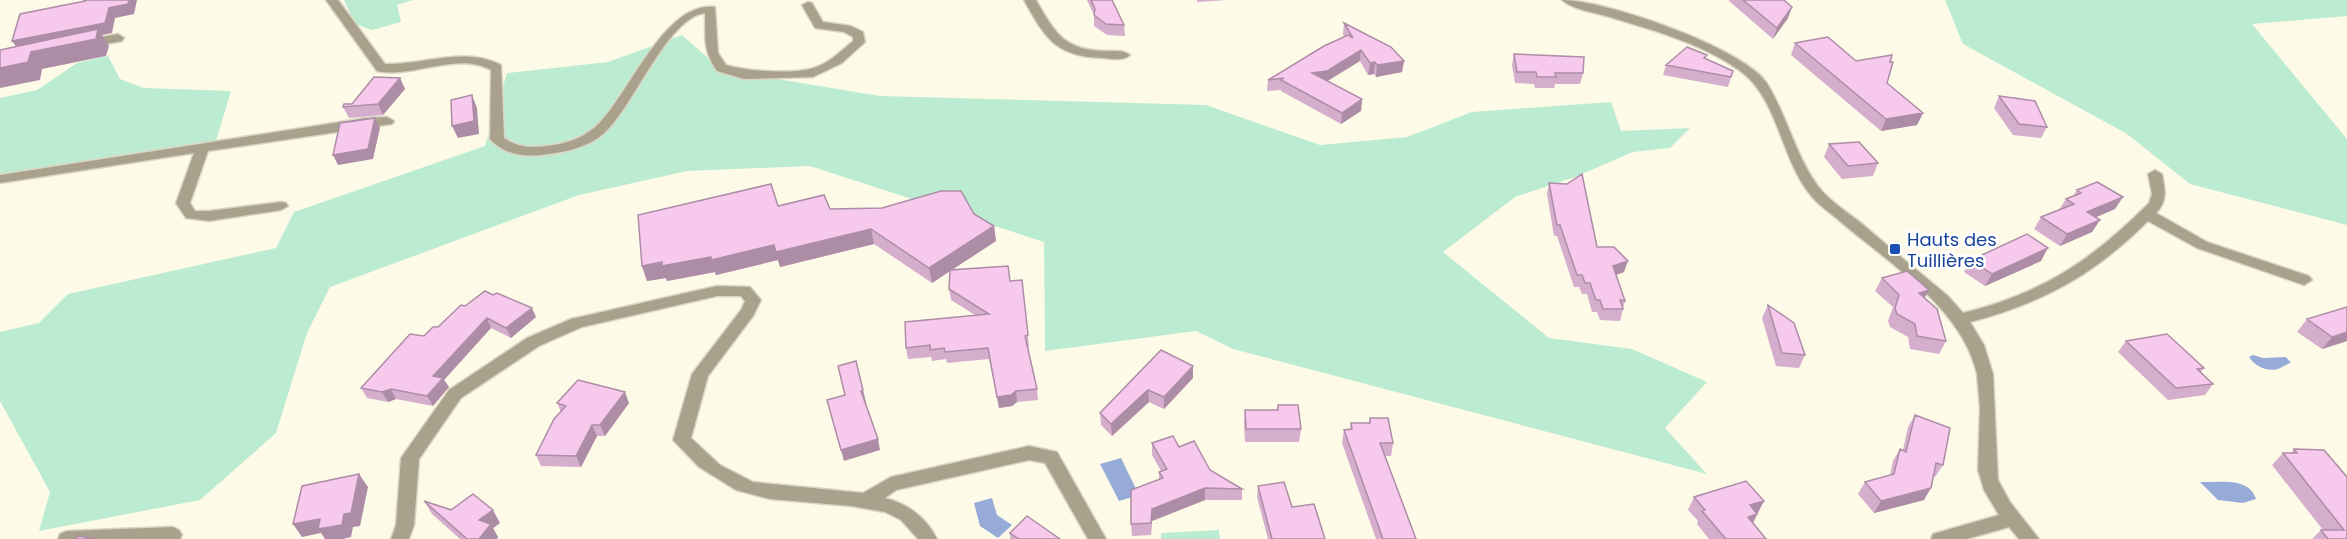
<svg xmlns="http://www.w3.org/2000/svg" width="2347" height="539" viewBox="0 0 2347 539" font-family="Poppins,sans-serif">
  <rect width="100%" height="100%" fill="#fefae8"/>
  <path fill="#bbecd1" d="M344 0H413L397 5 401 22 372 30 355 24Z
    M1945 0H2347V16L2252 24 2347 139V225L2190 184 2127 134 1963 44Z
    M682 35 722 70 880 96 1206 105 1320 145 1407 137 1472 112 1611 102 1621 131 1690 128 1670 148 1633 152 1575 177 1515 197 1443 252 1549 338 1632 349 1707 382 1665 428 1707 474 1233 349 1196 331 1045 351 1044 242 810 166 687 171 579 195 330 287 307 333 276 433 200 500 39 531 50 492 0 401V332L39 323 68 294 276 248 294 212 485 146 507 73 608 62Z
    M108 56 120 79 144 88 231 91 216 141 0 175V98L37 90 77 63Z
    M1219 530 1220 539H1161V533Z"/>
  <path fill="#96abd7" d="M2253 355 2263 358 2286 357 2291 363C2288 363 2285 366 2282 367 2271 374 2255 367 2249 357Z
    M1121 458 1139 495 1119 501 1100 464Z
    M2200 482C2218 483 2249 476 2256 499L2243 503 2218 500Z
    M992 498 997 515 1012 525 998 538 980 526 974 503Z"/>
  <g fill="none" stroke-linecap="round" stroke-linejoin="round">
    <g stroke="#dad6c6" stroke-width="3">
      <path id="minor" d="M326 0H338L385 64C424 65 464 46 501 65L504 138C518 147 530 148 547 146 564 144 581 139 594 128 627 101 663 0 715 7L718 53 726 65C745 71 790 74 810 69 826 66 841 51 853 41V37L844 32 815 28 802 5 808 2 812 3 823 22 851 26 863 32 865 42 842 63 813 77 744 79 717 71C702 49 706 38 705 13 667 17 632 111 602 135 586 148 562 153 541 155 523 157 503 154 490 139L491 70C455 51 414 79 377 71Z
        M1024 0H1036C1056 35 1065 51 1108 51 1116 51 1124 50 1130 55 1124 61 1112 59 1103 58 1056 57 1045 38 1024 0Z
        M1562 0C1605 0 1741 47 1766 82 1788 116 1796 160 1822 191 1833 203 1848 213 1861 223 1890 248 1919 272 1948 296L1963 313C2043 293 2091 261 2149 203L2152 194 2148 174 2155 170 2162 174C2165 189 2168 201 2156 213L2207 242 2309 276 2312 280 2304 285 2197 248 2148 221C2095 274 2043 303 1970 322L1984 345 1993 374 1998 480 2010 502 2039 539H2019L2009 527 1967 539H1931L1933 534 1999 515 1984 490 1978 470 1980 408 1977 374C1962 308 1890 264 1841 222 1832 214 1821 207 1813 198 1780 161 1780 99 1739 70 1702 44 1656 31 1613 18 1598 13 1573 10 1562 0Z
        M118 34 124 38 122 41 85 48 79 44 85 40Z
        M387 117 394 121 392 124 208 151 190 203 195 211H209L281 202 286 203 288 206 281 210 209 221 186 218 176 203 194 153 0 183V175L366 118Z
        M717 286 750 287 761 300 753 316 708 376 691 438 720 465 753 482 863 493 891 477 1029 446 1057 452 1106 539H1088L1045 463 1029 460 896 490 885 498C908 504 926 517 937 539H918L901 520 885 512 851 506 770 499 736 490 699 467 673 440 692 374 741 310 745 301 741 296H717L582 327 539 346 461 398 419 459 414 525 409 539H391L396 525 401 458 449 390 527 338 571 319Z
        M173 527 179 530 182 535 180 539H58L60 534 67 531Z"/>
    </g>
    <use href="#minor" fill="#a9a18c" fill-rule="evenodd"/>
  </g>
  <path fill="#d4aecc" d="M1087 0H1112L1124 25 1125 36 1107 35 1094 26V15Z
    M1197 0H1227L1197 2Z
    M1729 0H1784L1788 18 1773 39 1729 1Z
    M1344 23 1404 61 1402 72 1376 77 1374 74 1368 75 1360 61 1327 81 1362 99 1361 111 1341 124 1281 91V90L1267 91 1268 80 1344 37 1343 34Z
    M1795 43 1856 61 1890 62 1887 83 1923 113 1917 125 1881 131 1791 55Z
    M1514 54 1583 73 1580 84H1555L1554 88H1535L1534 84 1515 83 1512 65Z
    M1666 65 1733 71 1728 87 1663 75Z
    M400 78 405 89 383 115 349 118 343 107 352 104Z
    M1999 96 2047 127 2041 138 2013 135 1994 108Z
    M1829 144 1878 163 1873 176 1842 179 1824 157Z
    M1549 183 1597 247 1624 272 1616 275 1625 301 1620 321 1600 320 1597 312H1592L1587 294H1582L1579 287H1574L1557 236H1554L1547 194Z
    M2077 190 2115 209 2096 217 2100 220 2092 232 2060 246 2034 229 2041 217 2059 210 2066 199 2073 196Z
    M778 206 830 209 974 214 994 226 996 241 951 270 1010 281 1022 280 1029 347H1027L1037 389 1038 400 1017 402 1012 406 999 408 989 359 947 363 946 359 932 361 931 357 908 359 906 348 975 315 951 300 949 289 950 271 932 283 874 244 780 267 778 260 716 275 715 272 667 281 666 278 647 281 642 266Z
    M1971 260 2041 261 1985 286 1964 272Z
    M1882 278 1925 298 1946 341 1939 354 1910 349 1908 337 1890 327 1888 321 1893 307 1875 291Z
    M1768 305 1805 355 1799 368 1776 366 1762 318Z
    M465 306 536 317 511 338 491 328 444 380 449 387 433 406 396 399 388 402 367 398 361 388 424 336 438 327Z
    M2347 307V341L2322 349 2297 332 2307 319Z
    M2126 341 2204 368 2201 372 2213 384 2205 395 2168 400 2118 352Z
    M1193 366V378L1164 409 1149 402 1112 436 1101 425 1100 413Z
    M557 403H629L605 436H597L581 467 541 466 536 455 561 412Z
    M1278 405 1301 429 1299 442H1245L1244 423 1245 410H1277Z
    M1915 415 1943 465 1935 477 1933 476 1924 500 1874 513 1858 494 1865 482 1890 475 1893 461 1900 449 1903 450 1908 427Z
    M1370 418 1393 443 1391 456H1385L1416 539H1376L1342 443 1344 430 1350 429 1351 423H1369Z
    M1152 443 1179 447 1210 470 1242 489V500H1205L1152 521 1151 535 1132 536 1131 524 1159 479V472L1161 471 1152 455Z
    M2294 449 2347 477V539H2312L2321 530H2323L2272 465 2283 453H2291Z
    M1258 486 1292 507 1325 539H1268L1257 497Z
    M1694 497 1764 501 1753 523 1766 539H1709L1697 524 1698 521 1688 510Z
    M424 501 500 523 493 528 498 537 497 539H460L432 514Z
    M1010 533 1060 539H1010Z"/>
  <path fill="#ad8da6" d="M129 0H137L134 14 115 18 112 33 102 35 109 46 106 56 42 69 40 80 0 88V68L31 52H20L12 41 109 8Z
    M1792 7 1788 18 1773 39 1777 28Z
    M1361 50 1360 61 1326 82 1312 73Z
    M1404 61 1402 72 1376 77 1377 65Z
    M1375 62 1374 74 1368 75 1370 63Z
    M400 78 405 89 383 115 378 104Z
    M472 95 477 108 479 134 458 138 452 126Z
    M1362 99 1361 111 1341 124 1342 113Z
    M1923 113 1917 125 1881 131 1886 119Z
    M375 118 380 128 373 159 338 165 333 155Z
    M2123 197 2115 209 2080 224 2087 212Z
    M2100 220 2092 232 2060 246 2067 234Z
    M994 226 996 241 932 283 929 268Z
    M871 229 874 244 780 267 778 260 716 275 715 272 667 281 666 278 647 281 642 266Z
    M2048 248 2041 261 1985 286 1992 274Z
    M1628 261 1624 272 1610 277 1613 266Z
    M1929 290 1922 303 1919 293Z
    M532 308 536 317 511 338 506 328Z
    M487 318 491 328 444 380 449 387 433 406 427 396 433 376Z
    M2347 332V341L2322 349 2332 337Z
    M1193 366V378L1164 409V397Z
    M391 389 396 399 388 402 382 392Z
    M863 390 866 402 864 403 861 391Z
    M1148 390 1149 402 1112 436 1111 424Z
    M1016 391 1017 402 1012 406 999 408 997 397Z
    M625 392 629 403 605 436 600 425Z
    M592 425 597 436 581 467 576 456Z
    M878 439 880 450 844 461 841 450Z
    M359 474 368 487 360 526 353 527 351 537 343 539H325L321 533 302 537 293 524 344 514Z
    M1205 488V500L1152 521 1151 535 1152 509Z
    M1931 488 1924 500 1874 513 1881 501Z
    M1764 501 1757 514 1750 505Z
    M493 510 500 523 493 528 498 537 497 539H479V520Z
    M1757 514 1751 527 1748 517Z"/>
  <path fill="#f7caed" stroke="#ad8da6" stroke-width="1.5" d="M84 0H129L128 4 109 8 105 23 12 41 20 14 85 1Z
    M1091 0H1112L1124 25 1106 24 1094 15 1095 9Z
    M1743 0H1784L1792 7 1777 28Z
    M1344 23 1391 47 1404 61 1377 65 1375 62 1370 63 1361 50 1327 71 1312 73 1362 99 1342 113 1281 80 1284 78 1268 80 1324 46 1348 35 1353 38Z
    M98 29 96 39 31 52 28 62 0 68V50Z
    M1828 37 1856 61 1892 55 1890 62H1893L1887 83 1923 113 1886 119 1795 43Z
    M1687 47 1707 55 1704 58 1733 71 1731 77 1666 65Z
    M1514 54 1584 57 1583 73H1555L1556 77H1537L1536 72H1517Z
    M374 77 400 78 378 104 343 107 344 104H352Z
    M472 95 474 121 452 126 451 100Z
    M1999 96 2035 101 2047 127 2019 124Z
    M375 118 368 149 333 155 340 123Z
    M1859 142 1878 163 1848 166 1829 144Z
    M1582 174 1597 247H1614L1628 261 1613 266 1625 301 1620 300 1623 309H1603L1600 300H1596L1590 283H1585L1582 275H1577L1560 225H1557L1549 183 1567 184Z
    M2097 182 2123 197 2087 212 2100 220 2067 234 2041 217 2074 204 2066 199 2081 193 2077 190Z
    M771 184 778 206 824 195 830 209 882 208 941 191H961L974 214 994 226 929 268 871 229 776 252 774 245 711 260V257L662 266V262L642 266 638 215Z
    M2027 234 2048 248 1992 274 1971 260Z
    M1008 266 1010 281 1022 280 1028 335 1025 336 1037 389 1016 391 1011 395 997 397 988 348 945 352 944 348 930 350V345L906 348 905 322 989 314 949 289 950 270Z
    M1907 271 1929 290 1919 293 1937 309 1946 341 1917 336 1915 324 1897 314 1895 308 1899 295 1882 278Z
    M485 291 493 295 497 293 532 308 506 328 487 318 433 376 443 378 427 396 391 389 382 392 361 388 410 334 424 336 433 327H438L461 305 465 306Z
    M1768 305 1794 323 1805 355 1782 353Z
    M2347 307V332L2332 337 2307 319Z
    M2167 334 2204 368 2197 369 2213 384 2176 388 2126 341Z
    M1161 350 1193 366 1164 397 1148 390 1111 424 1100 413Z
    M856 361 863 390 861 391 878 439 841 450 827 400 845 395 838 366Z
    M578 380 625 392 600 425H592L576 456 536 455 554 419 566 406 557 403Z
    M1278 405H1298L1301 429H1246L1245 410H1278Z
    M1915 415 1950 428 1943 465 1936 463 1931 488 1881 501 1865 482 1894 474 1900 449 1906 452Z
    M1370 418H1388L1393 443H1380L1416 539H1383L1344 430 1352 429 1351 423H1370Z
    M1173 436 1179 447 1194 441 1210 470 1242 489 1205 488 1152 509 1151 523 1131 524V490L1163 478 1159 472 1167 469 1152 443Z
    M2294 449 2324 450 2347 477V539H2328L2321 530H2344L2283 453H2297Z
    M359 474 351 513 344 514 342 525 318 529 320 519 293 524 302 486Z
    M1746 481 1764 501 1750 505 1757 514 1748 517 1766 539H1726L1702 511 1705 510 1694 497Z
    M1284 482 1292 507 1314 504 1325 539H1272L1258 486Z
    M473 494 493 510 479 520 491 524 479 539H467L424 501 451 510Z
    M1027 516 1060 539H1019L1010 533Z
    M79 536 95 539H75Z"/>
  <rect fill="#1a4fb4" stroke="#fff" stroke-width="2" x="1889" y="243" width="12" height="12" rx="3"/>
  <g text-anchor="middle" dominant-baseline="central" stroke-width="5" stroke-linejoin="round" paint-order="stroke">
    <g font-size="18" fill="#164399" stroke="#fff" text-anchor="start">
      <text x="1907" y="239">Hauts des<tspan x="1907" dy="21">Tuillières</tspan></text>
    </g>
  </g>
</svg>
